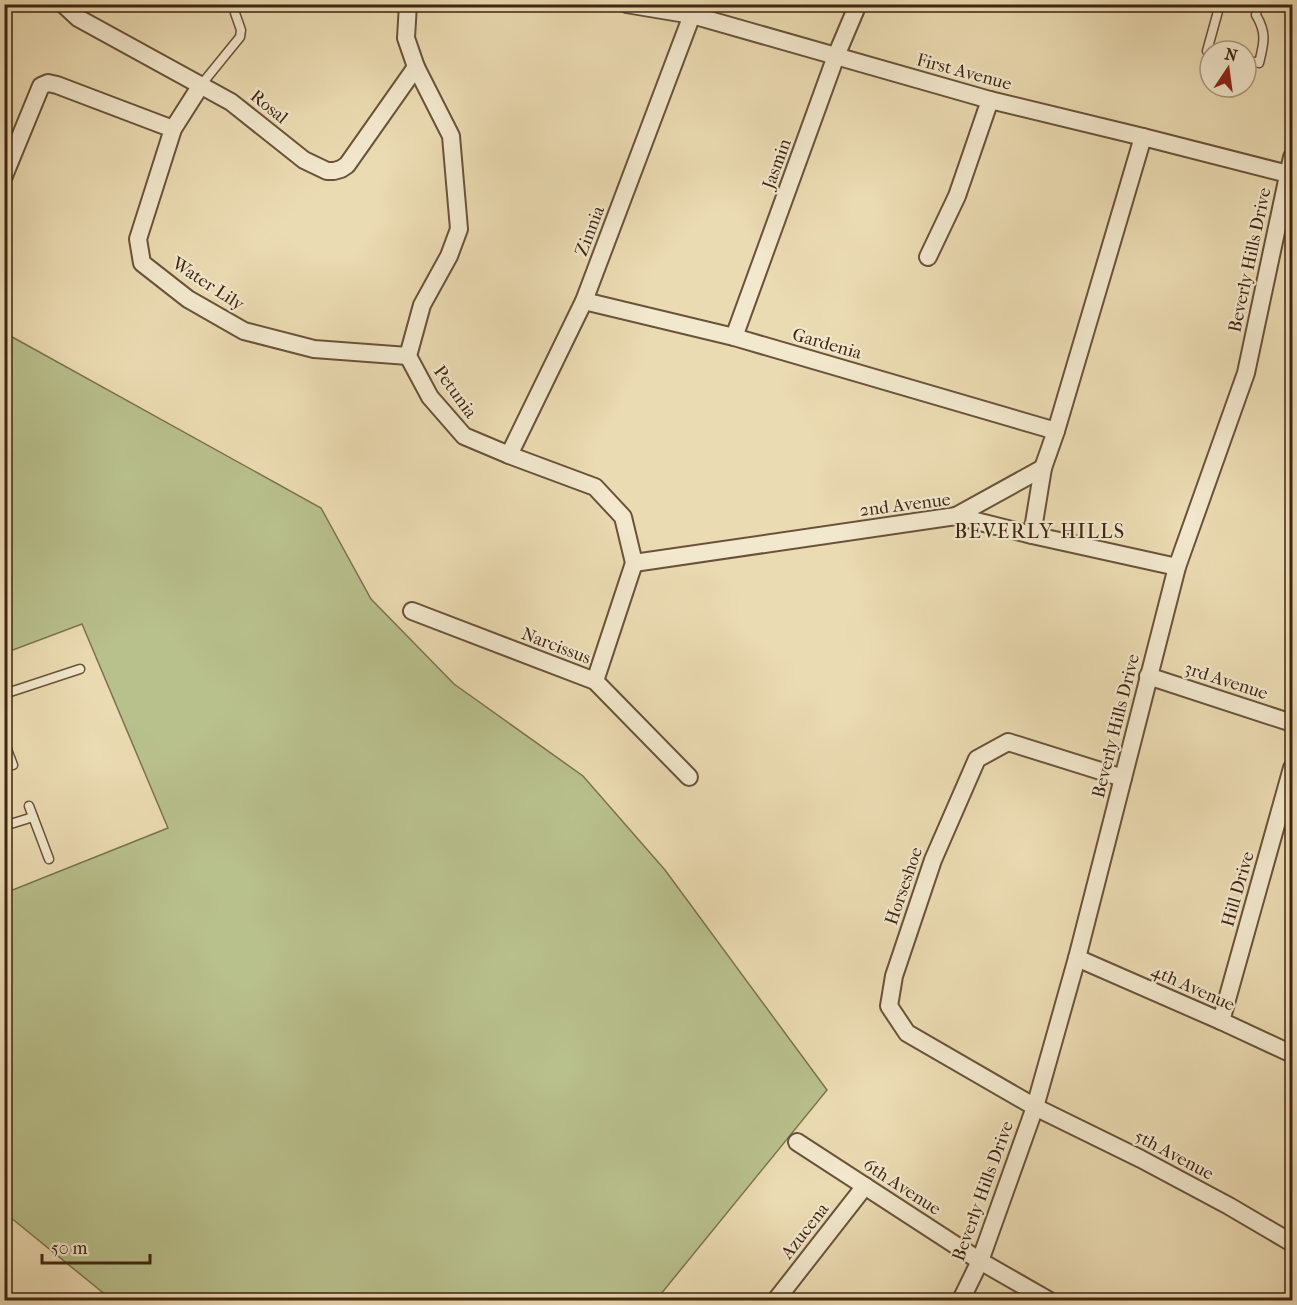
<svg xmlns="http://www.w3.org/2000/svg" width="1297" height="1305" viewBox="0 0 1297 1305" font-family="'IM FELL French Canon',serif">
<style>
.green{fill:#b8c08c;stroke:#7c724f;stroke-width:1.5}
.lines{fill:none;stroke-linecap:round;stroke-linejoin:round}
.service-casing{stroke:#6a523a;stroke-width:11}
.minor-casing{stroke:#6a523a;stroke-width:20}
.service{stroke:#f2e8cd;stroke-width:8}
.minor{stroke:#f2e8cd;stroke-width:16}
.labels{text-anchor:middle;dominant-baseline:central;stroke-width:4.5;stroke-linejoin:round;paint-order:stroke}
.street-label{font-size:18px;fill:#3f2412;stroke:#f2e8cd}
.neighbourhood-label{font-size:20px;letter-spacing:1.5px;fill:#3f2412;stroke:#f2e8cd}
</style>
<rect width="100%" height="100%" fill="#ebdbb2"/>
<filter id="stains"><feTurbulence type="fractalNoise" baseFrequency=".00333" numOctaves="4"/><feColorMatrix values="0 0 0 0 .2 0 0 0 0 .09 0 0 0 0 .02 0 0 0 .5 -.17"/></filter>
<radialGradient id="worn" r=".72"><stop offset=".6" stop-color="#630" stop-opacity="0"/><stop offset="1" stop-color="#630" stop-opacity=".3"/></radialGradient>
<path class="green" d="M5,333L321,508L371,599L454,684L583,776L665,870L827,1090L656,1300H112L5,1213V893L168,828L82,624L5,653Z"/>
<g class="lines">
<defs>
<g id="service">
<path d="M1210,51H1207L1220,4"/>
<path d="M1246,60L1259,63C1264,43 1267,33 1256,15L1258,4"/>
<path d="M201,85L240,37L241,30L235,13"/>
<path d="M4,694L80,669"/>
<path d="M4,742L13,765"/>
<path d="M29,806L49,859"/>
<path d="M4,826L33,817"/>
</g>
<g id="minor">
<path d="M63,4L78,18L231,102L304,160L327,171H334L341,169L347,165L416,67"/>
<path d="M408,4L406,38L416,67L451,136L459,229L449,256L422,305L408,356L430,397L464,436L509,455L595,487L623,517L634,563L595,681"/>
<path d="M626,4L692,15L990,100L1143,137L1292,175"/>
<path d="M201,85L173,129L138,239L142,263L188,299L244,331L314,349L408,356"/>
<path d="M4,176L41,86L48,83L57,85L173,129"/>
<path d="M928,257L957,196L990,100"/>
<path d="M584,301L734,337L1056,431"/>
<path d="M734,337L836,56L858,4"/>
<path d="M509,455L584,301L692,15"/>
<path d="M956,516L1043,468"/>
<path d="M1032,535L1043,468L1056,431L1143,137"/>
<path d="M634,563L956,516L1032,535L1177,567"/>
<path d="M412,611L595,681L689,777"/>
<path d="M1148,676L1292,723"/>
<path d="M1123,778L1008,742L977,759L933,860L894,976L889,1006L907,1033L1035,1107L1141,1159L1229,1206L1292,1243"/>
<path d="M1077,958L1221,1021L1292,1054"/>
<path d="M1221,1021L1292,768"/>
<path d="M797,1142L980,1261L1048,1300"/>
<path d="M776,1300L865,1186"/>
<path d="M961,1300L980,1261L1035,1107L1077,958L1177,567L1246,373L1292,157"/>
</g>
</defs>
<use href="#service" class="service-casing"/>
<use href="#minor" class="minor-casing"/>
<use href="#service" class="service"/>
<use href="#minor" class="minor"/>
</g>
<g class="labels">
<g class="street-label">
<text transform="translate(964 72) rotate(15)">First Avenue</text>
<text transform="translate(269 107) rotate(39)">Rosal</text>
<text transform="translate(777 164) rotate(-70)">Jasmin</text>
<text transform="translate(590 231) rotate(-69)">Zinnia</text>
<text transform="translate(1250 260) rotate(-78)">Beverly Hills Drive</text>
<text transform="translate(208 284) rotate(33)">Water Lily</text>
<text transform="translate(827 344) rotate(16)">Gardenia</text>
<text transform="translate(455 392) rotate(54)">Petunia</text>
<text transform="translate(905 505) rotate(-7)">2nd Avenue</text>
<text transform="translate(556 646) rotate(21)">Narcissus</text>
<text transform="translate(1226 681) rotate(18)">3rd Avenue</text>
<text transform="translate(1116 726) rotate(-76)">Beverly Hills Drive</text>
<text transform="translate(904 886) rotate(-71)">Horseshoe</text>
<text transform="translate(1238 889) rotate(-74)">Hill Drive</text>
<text transform="translate(1193 988) rotate(24)">4th Avenue</text>
<text transform="translate(1174 1155) rotate(28)">5th Avenue</text>
<text transform="translate(902 1187) rotate(33)">6th Avenue</text>
<text transform="translate(983 1191) rotate(-70)">Beverly Hills Drive</text>
<text transform="translate(805 1231) rotate(-52)">Azucena</text>
</g>
<g class="neighbourhood-label">
<text x="1040" y="531">BEVERLY HILLS</text>
</g>
</g>
<rect width="1297" height="1305" fill="none" stroke="#ebdbb2" stroke-width="24"/>
<rect x="6" y="6" width="1285" height="1293" fill="none" stroke="#3f2412" stroke-width="3"/>
<rect x="12" y="12" width="1273" height="1281" fill="none" stroke="#3f2412" stroke-width="1.5"/>
<g transform="translate(1228 69) rotate(13)"><circle r="28" fill="#f2e8cd" stroke="#aa9a82" stroke-width="1.5"/>
<path d="M0-4.5L10 22L0 15L-10 22Z" fill="#8f2418"/>
<text y="-9" font-size="16" font-weight="bold" text-anchor="middle" fill="#3f2412">N</text>
</g>
<path d="M42 1254v9h108v-9" fill="none" stroke="#3f2412" stroke-width="3"/>
<text x="51" y="1254" font-size="18" fill="#3f2412" stroke="#f2e8cd" stroke-width="4.5" paint-order="stroke">50 m</text>
<rect width="100%" height="100%" filter="url(#stains)"/>
<rect width="100%" height="100%" fill="url(#worn)"/>
</svg>
